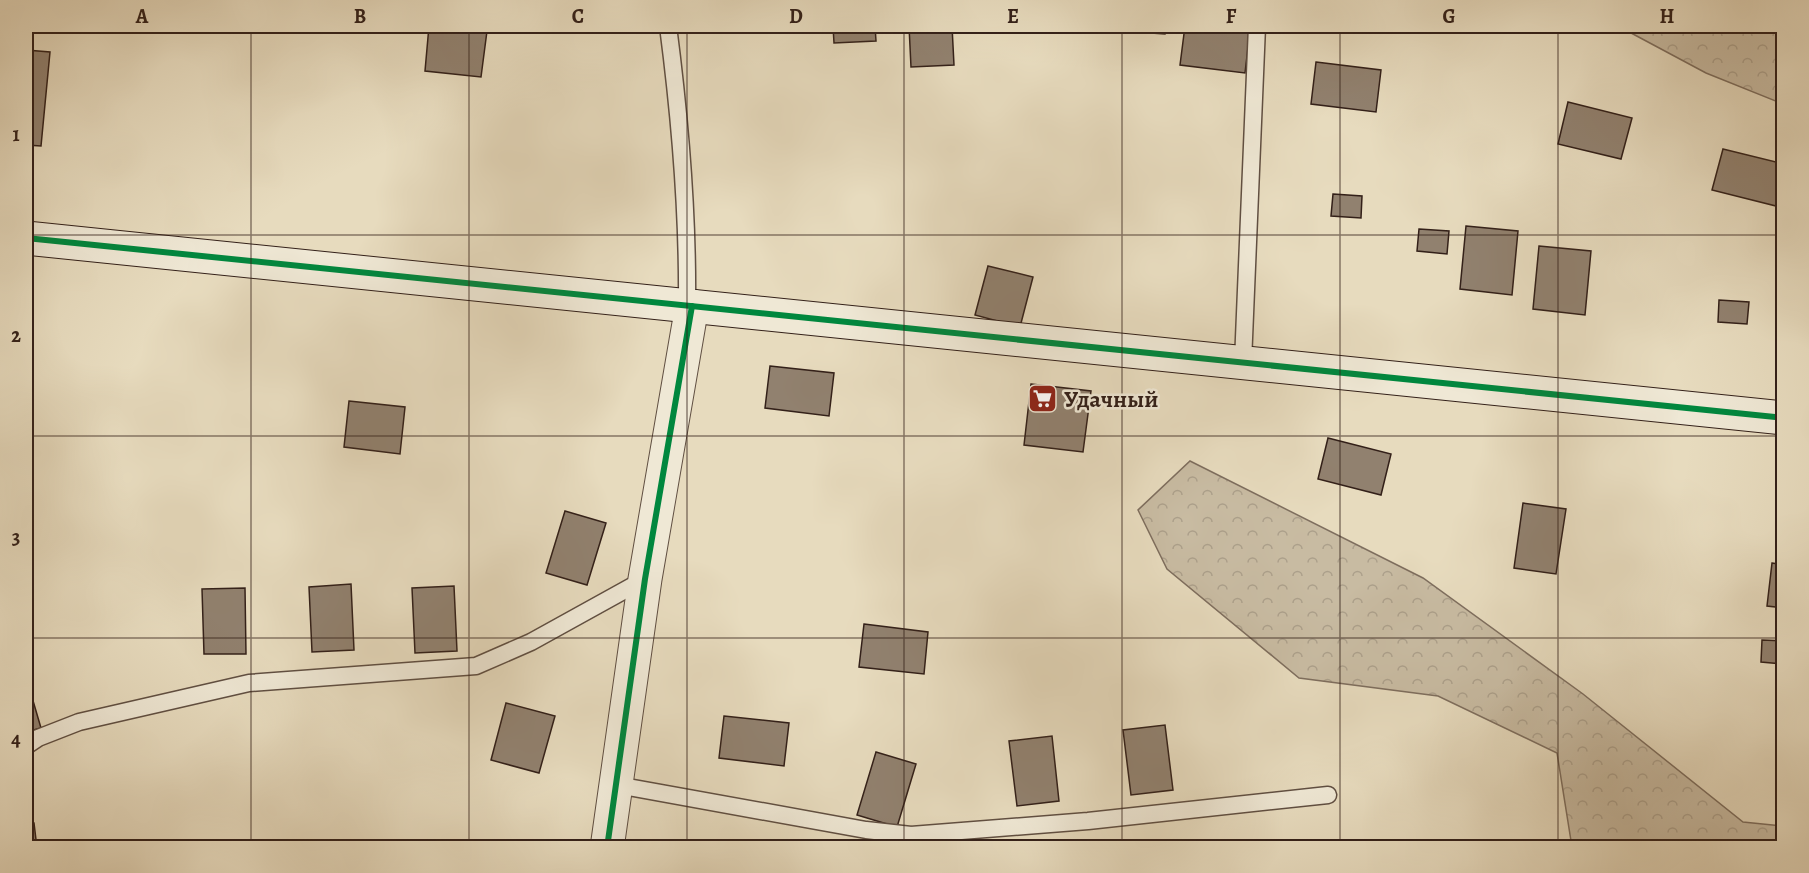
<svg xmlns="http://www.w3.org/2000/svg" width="1809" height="873" viewBox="0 0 1809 873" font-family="Alegreya,serif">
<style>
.forest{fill:url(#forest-crowns);stroke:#7e6e5e;stroke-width:1.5}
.building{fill:#91816f;stroke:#332019;stroke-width:1.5}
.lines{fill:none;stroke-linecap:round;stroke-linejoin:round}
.lane-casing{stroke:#604f42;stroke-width:19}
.street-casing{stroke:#604f42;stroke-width:35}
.secondary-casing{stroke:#332019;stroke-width:35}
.lane{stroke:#efe8d5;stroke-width:16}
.street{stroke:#efe8d5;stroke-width:33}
.secondary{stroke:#efe8d5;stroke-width:33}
.cycleway-casing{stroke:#efe8d5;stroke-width:10}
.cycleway{stroke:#00873e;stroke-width:6}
.grid{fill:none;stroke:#332019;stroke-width:1.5;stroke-opacity:0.55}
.labels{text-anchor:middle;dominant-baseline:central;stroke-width:5;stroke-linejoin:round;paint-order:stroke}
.poi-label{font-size:24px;font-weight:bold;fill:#332019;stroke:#efe8d5;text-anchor:start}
.neatline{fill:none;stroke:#332019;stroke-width:2}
.grid-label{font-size:20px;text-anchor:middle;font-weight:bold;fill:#332019}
</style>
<defs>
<pattern id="forest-crowns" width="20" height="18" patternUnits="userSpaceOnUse" patternTransform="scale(1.5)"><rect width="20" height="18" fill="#c8bba2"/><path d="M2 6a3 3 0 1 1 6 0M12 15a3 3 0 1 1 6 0" fill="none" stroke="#aca08b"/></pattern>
</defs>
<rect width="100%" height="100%" fill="#e7dbbe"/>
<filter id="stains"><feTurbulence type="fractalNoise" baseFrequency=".00333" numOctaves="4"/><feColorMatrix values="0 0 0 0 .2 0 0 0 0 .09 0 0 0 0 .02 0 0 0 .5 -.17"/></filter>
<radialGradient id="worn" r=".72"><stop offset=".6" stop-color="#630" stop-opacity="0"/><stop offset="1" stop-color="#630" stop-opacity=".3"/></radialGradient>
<g class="forest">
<path d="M1618,26H1783V104L1706,73Z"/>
<path d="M1190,461L1423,578L1583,694L1743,822L1783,826V847H1572L1557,753L1438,696L1299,678L1167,569L1138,510Z"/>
</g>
<g class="building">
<path d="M429,26L487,31L481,77L425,71Z"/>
<path d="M833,26H875L876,41L834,43Z"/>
<path d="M909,26H952L954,65L911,67Z"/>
<path d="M1136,26H1166L1165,34L1136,32Z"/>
<path d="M1185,26H1209L1250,30L1245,73L1180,65Z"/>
<path d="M26,50L50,52L41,146L26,145Z"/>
<path d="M1316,62L1381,70L1376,112L1311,104Z"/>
<path d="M1568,102L1632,118L1621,159L1558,144Z"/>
<path d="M1723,149L1784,164V175L1776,206L1712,190Z"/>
<path d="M1333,194L1362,196L1361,218L1331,216Z"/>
<path d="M1466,226L1518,231L1512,295L1460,289Z"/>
<path d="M1419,229L1449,231L1447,254L1417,251Z"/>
<path d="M1539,246L1591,251L1585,315L1533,309Z"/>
<path d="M988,266L1033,277L1020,327L975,315Z"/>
<path d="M1719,300L1749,302L1747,324L1718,322Z"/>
<path d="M770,366L834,373L829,416L765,408Z"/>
<path d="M1031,384L1091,391L1083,452L1024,445Z"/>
<path d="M349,401L405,407L400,454L344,447Z"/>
<path d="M1328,438L1391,454L1381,495L1318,479Z"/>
<path d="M1523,503L1566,509L1556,574L1514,568Z"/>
<path d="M565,511L606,523L587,585L546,573Z"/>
<path d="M1772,563L1784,565V608L1767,606Z"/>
<path d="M351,584L354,650L312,652L309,587Z"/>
<path d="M454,586L457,651L415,653L412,588Z"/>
<path d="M245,588L246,654H204L202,589Z"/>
<path d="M864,624L928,632L924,674L859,667Z"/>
<path d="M1762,640L1784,641V664L1761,662Z"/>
<path d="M29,687L41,728L26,732V688Z"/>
<path d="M506,703L555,716L539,773L491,760Z"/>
<path d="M724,716L789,723L784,766L719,758Z"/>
<path d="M1165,725L1173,790L1131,795L1123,730Z"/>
<path d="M1052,736L1059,801L1017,806L1009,741Z"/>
<path d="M876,752L916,764L897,827L857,815Z"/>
<path d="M34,823L37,848H26V824Z"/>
</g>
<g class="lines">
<defs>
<g id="lane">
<path d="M668,26C680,118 688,213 687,306"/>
<path d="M1243,362L1257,26"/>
<path d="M26,746L38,738L79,722L249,683L476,666L531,642L645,579"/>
<path d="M617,785L866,830L911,835L1088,821L1328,795"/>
</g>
<path id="street" d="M607,848L645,579L692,306"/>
<path id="secondary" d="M26,238L1784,418"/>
</defs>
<use href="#lane" class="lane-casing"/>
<use href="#street" class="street-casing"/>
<use href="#secondary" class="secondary-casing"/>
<use href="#lane" class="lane"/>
<use href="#street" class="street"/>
<use href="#secondary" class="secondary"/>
<defs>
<g id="cycleway">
<path d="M26,238L1784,418"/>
<path d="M607,848L645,579L692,306"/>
</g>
</defs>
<use href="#cycleway" class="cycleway-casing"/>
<use href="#cycleway" class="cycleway"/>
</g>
<path class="grid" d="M251,26V848M469,26V848M687,26V848M904,26V848M1122,26V848M1340,26V848M1558,26V848M26,235H1784M26,436H1784M26,638H1784"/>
<defs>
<symbol id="supermarket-square" viewBox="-11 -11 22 22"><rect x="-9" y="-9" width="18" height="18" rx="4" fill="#8f2418" stroke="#efe8d5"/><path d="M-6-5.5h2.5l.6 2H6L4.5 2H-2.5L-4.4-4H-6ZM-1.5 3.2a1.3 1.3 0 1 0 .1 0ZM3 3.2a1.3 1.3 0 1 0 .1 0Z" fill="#fff"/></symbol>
</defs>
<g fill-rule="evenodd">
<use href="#supermarket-square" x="1026" y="382" width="33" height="33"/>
</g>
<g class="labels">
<g class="poi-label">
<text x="1064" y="399">Удачный</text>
</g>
</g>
<rect width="1809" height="873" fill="none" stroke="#e7dbbe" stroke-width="66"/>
<rect x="33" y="33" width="1743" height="807" class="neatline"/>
<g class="grid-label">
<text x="142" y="23">A</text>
<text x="360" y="23">B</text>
<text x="578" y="23">C</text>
<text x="796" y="23">D</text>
<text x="1013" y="23">E</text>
<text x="1231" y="23">F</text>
<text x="1449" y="23">G</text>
<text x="1667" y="23">H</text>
<text x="16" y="141">1</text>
<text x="16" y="342">2</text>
<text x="16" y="544">3</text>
<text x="16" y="746">4</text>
</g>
<rect width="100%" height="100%" filter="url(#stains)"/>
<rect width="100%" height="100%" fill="url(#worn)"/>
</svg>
